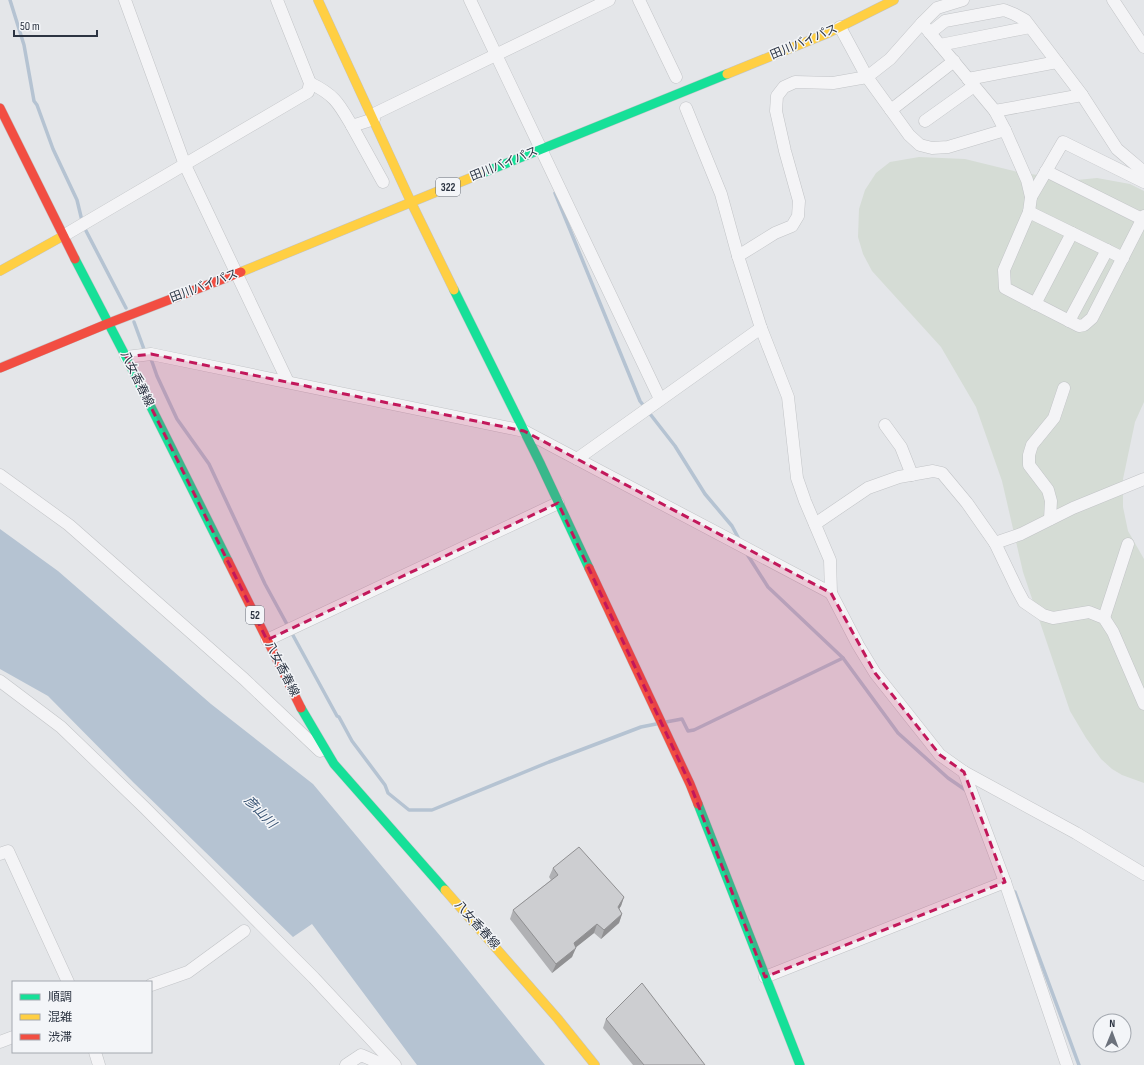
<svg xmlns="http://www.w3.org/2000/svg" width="1144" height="1065" viewBox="0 0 1144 1065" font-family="'Sofia Sans Condensed','Noto Sans JP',sans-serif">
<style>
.green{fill:#d5dcd5}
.water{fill:#b5c3d2}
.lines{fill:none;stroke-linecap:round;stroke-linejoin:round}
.stream{stroke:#b5c3d2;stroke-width:3.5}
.street-casing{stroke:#c2c4c7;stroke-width:13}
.fast-casing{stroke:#c2c4c7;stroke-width:10}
.slow-casing{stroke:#c2c4c7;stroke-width:10}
.jam-casing{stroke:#c2c4c7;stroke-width:10}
.street{stroke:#f4f4f6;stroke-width:12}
.fast{stroke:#16e098;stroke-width:9}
.slow{stroke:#ffcf43;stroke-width:9}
.jam{stroke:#f24e42;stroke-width:9}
.wall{fill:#b0b1b4}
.shaded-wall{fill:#909092}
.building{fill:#cdced1;stroke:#909092}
.marked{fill:#c2185b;fill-opacity:0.2;stroke:#c2185b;stroke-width:3;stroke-dasharray:8 5;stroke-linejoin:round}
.labels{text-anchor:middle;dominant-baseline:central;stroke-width:3;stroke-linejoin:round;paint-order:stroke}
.shield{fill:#f3f5f8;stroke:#686e79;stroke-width:1}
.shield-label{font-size:11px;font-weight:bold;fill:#2c3442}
.street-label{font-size:12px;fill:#2c3442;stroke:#f3f5f8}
.water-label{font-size:13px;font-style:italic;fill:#385373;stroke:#f3f5f8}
</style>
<rect width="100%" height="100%" fill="#e4e6e9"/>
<path class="green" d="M919,157L965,159L1022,173L1077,180L1097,178L1130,184L1144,191V402L1135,422L1123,479V507L1128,531L1144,559V783L1122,775L1112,769L1101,759L1086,738L1070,711L1023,572L1002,481L976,407L941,347L872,271L863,254L858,237L859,209L865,190L876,173L890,162Z"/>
<path class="water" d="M0,529L58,571L211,704L313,784L452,950L545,1065H417L312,924L293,937L134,783L48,696L0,669Z"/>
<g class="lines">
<g class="stream">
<path d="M10,0L24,45L34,101L37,105L53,149L77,200L83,225L126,308"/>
<path d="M555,193L640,401L675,446L705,494L732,526L740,541"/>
<path d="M134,322L145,352"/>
<path d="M150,356L157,376L177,419L209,464L265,584L337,716L339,717L352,741L385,785L388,793L409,810H432L549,762L641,727L656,724"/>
<path d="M747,554L768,587L843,658L898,733L948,778L967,791"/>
<path d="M666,722L682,719L688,731L694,730L843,658"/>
<path d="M1015,892L1079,1065"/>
</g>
<defs>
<g id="street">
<path d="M125,0L185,165L288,382"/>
<path d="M470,0L660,399"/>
<path d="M639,0L676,77"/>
<path d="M1113,0L1144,47"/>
<path d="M922,23L930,33L945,21L1004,10L1014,14L1025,20L1082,95L1117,149L1144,172"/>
<path d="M840,27L867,77L909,135L920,145L932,148L948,147L1005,130L1027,180L1031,197L1029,212L1004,270L1005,288L1079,326L1084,325L1092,318L1144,216"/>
<path d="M930,33L995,111L1005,130"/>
<path d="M940,45L1030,27"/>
<path d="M968,79L1057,62"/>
<path d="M310,83C335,95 339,104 352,126L374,119"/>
<path d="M686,108L721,194L738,256L761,328L788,397L797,478L805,501L830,560L831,593L858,645L875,673L940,755L964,772L1076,833L1144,874"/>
<path d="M891,110L954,61"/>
<path d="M995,111L1082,95"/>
<path d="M372,115L609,0"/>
<path d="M925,121L974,86"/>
<path d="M352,126L383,182"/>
<path d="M1046,171L1142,219"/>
<path d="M1031,197L1063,142L1144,182"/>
<path d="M1029,212L1123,258"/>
<path d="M63,236L308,92L310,83L277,0"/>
<path d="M738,256L775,233L792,226L798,216L799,201L785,151L776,111L777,96L784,87L795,82L833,83L867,77L890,59L922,23L937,8L963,0"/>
<path d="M1035,304L1072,233"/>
<path d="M1069,321L1107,250"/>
<path d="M126,357L151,354L524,431L831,593"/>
<path d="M885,425L901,447L912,475"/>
<path d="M577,459L761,328"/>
<path d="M0,475L69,525L244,679L320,751"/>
<path d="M1144,479L1073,508L1021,534L995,543L1017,589L1024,602L1043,615L1053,618L1089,612L1104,618L1113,632L1144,704"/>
<path d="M1050,519L1051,501L1048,490L1029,465V455L1032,445L1054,418L1064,388"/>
<path d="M815,524L868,488L899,477L933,471L942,473L967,503L995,543"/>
<path d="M1104,618L1128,544"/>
<path d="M267,640L558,503"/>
<path d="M0,681L61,727L145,808L314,978L395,1065"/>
<path d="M964,772L1005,882L1067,1065"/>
<path d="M0,854L8,851L68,982"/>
<path d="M765,977L1005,882"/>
<path d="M151,985L188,972L244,931"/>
<path d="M0,1042L13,1037"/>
<path d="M95,1052L99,1065"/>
<path d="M346,1065L361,1055L384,1065"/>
</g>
<g id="fast">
<path d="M480,174L727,74"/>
<path d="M75,259L126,357L228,561"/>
<path d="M454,290L540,463L589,568"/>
<path d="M301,708L334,764L445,890"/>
<path d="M698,804L800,1065"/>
</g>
<g id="slow">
<path d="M318,0L411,202L454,290"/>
<path d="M727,74L828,33L894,0"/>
<path d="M0,271L63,236"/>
<path d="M241,272L480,174"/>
<path d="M445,890L558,1019L595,1065"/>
</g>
<g id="jam">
<path d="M0,108L75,259"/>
<path d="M0,368L109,323L241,272"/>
<path d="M228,561L301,708"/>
<path d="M589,568L690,784L698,804"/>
</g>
</defs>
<use href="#street" class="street-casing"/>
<use href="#fast" class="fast-casing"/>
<use href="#slow" class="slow-casing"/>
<use href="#jam" class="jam-casing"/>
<use href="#street" class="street"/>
<use href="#fast" class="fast"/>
<use href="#slow" class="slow"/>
<use href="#jam" class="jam"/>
</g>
<g class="wall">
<path d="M553,868L624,897L621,906L619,909L622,914L619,923L601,939L594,933L575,948L572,957L552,973L510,919L513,910L551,880L549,877Z"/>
<path d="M606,1019L705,1065H633L603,1028Z"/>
</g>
<g class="shaded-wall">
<path d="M624,897L621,906L615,915L618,907Z"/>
<path d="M622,914L619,923L601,939L604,930Z"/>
<path d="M597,924L594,933L570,952L574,943Z"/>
<path d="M576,948L572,957L552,973L556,964Z"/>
</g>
<g class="building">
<path d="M579,847L624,897L618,907L622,914L604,930L597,924L574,943L576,948L556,964L513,910L558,875L553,868Z"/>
<path d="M642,983L705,1065H644L606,1019Z"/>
</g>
<path class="marked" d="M151,354L524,431L831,593L875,673L940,755L964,772L1005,882L765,977L690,784L558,503L267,640L126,357Z"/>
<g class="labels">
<g class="shield">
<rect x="436" y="178" width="24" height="18" rx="3"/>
<rect x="246" y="606" width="18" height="18" rx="3"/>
</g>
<g class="shield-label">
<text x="448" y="187">322</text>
<text x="255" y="615">52</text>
</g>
<g class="street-label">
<text transform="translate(804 42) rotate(-23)">田川バイパス</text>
<text transform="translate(504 164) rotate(-22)">田川バイパス</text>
<text transform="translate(204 286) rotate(-21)">田川バイパス</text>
<text transform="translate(137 379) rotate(64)">八女香春線</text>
<text transform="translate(282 669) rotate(63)">八女香春線</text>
<text transform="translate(477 925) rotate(48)">八女香春線</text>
</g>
<g class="water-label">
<text transform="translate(260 812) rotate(46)">彦山川</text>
</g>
</g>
<rect x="12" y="981" width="140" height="72" fill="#f3f5f8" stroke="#a3a8af"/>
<rect x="20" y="994" width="20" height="6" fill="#16e098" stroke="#a3a8af"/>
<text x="48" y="1001" font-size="12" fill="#2c3442">順調</text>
<rect x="20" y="1014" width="20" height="6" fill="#ffcf43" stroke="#a3a8af"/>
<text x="48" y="1021" font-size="12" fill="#2c3442">混雑</text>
<rect x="20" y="1034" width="20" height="6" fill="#f24e42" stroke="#a3a8af"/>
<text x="48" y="1041" font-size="12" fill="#2c3442">渋滞</text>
<g transform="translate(1112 1033) rotate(1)"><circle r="19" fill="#f3f5f8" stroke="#a3a8af"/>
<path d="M0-3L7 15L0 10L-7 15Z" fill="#6c727c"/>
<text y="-6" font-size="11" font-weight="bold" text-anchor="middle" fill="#2c3442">N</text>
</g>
<path d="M14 30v6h83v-6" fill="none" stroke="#2c3442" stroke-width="2"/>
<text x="20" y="30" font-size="12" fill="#2c3442" stroke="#f3f5f8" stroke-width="3" paint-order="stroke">50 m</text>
</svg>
